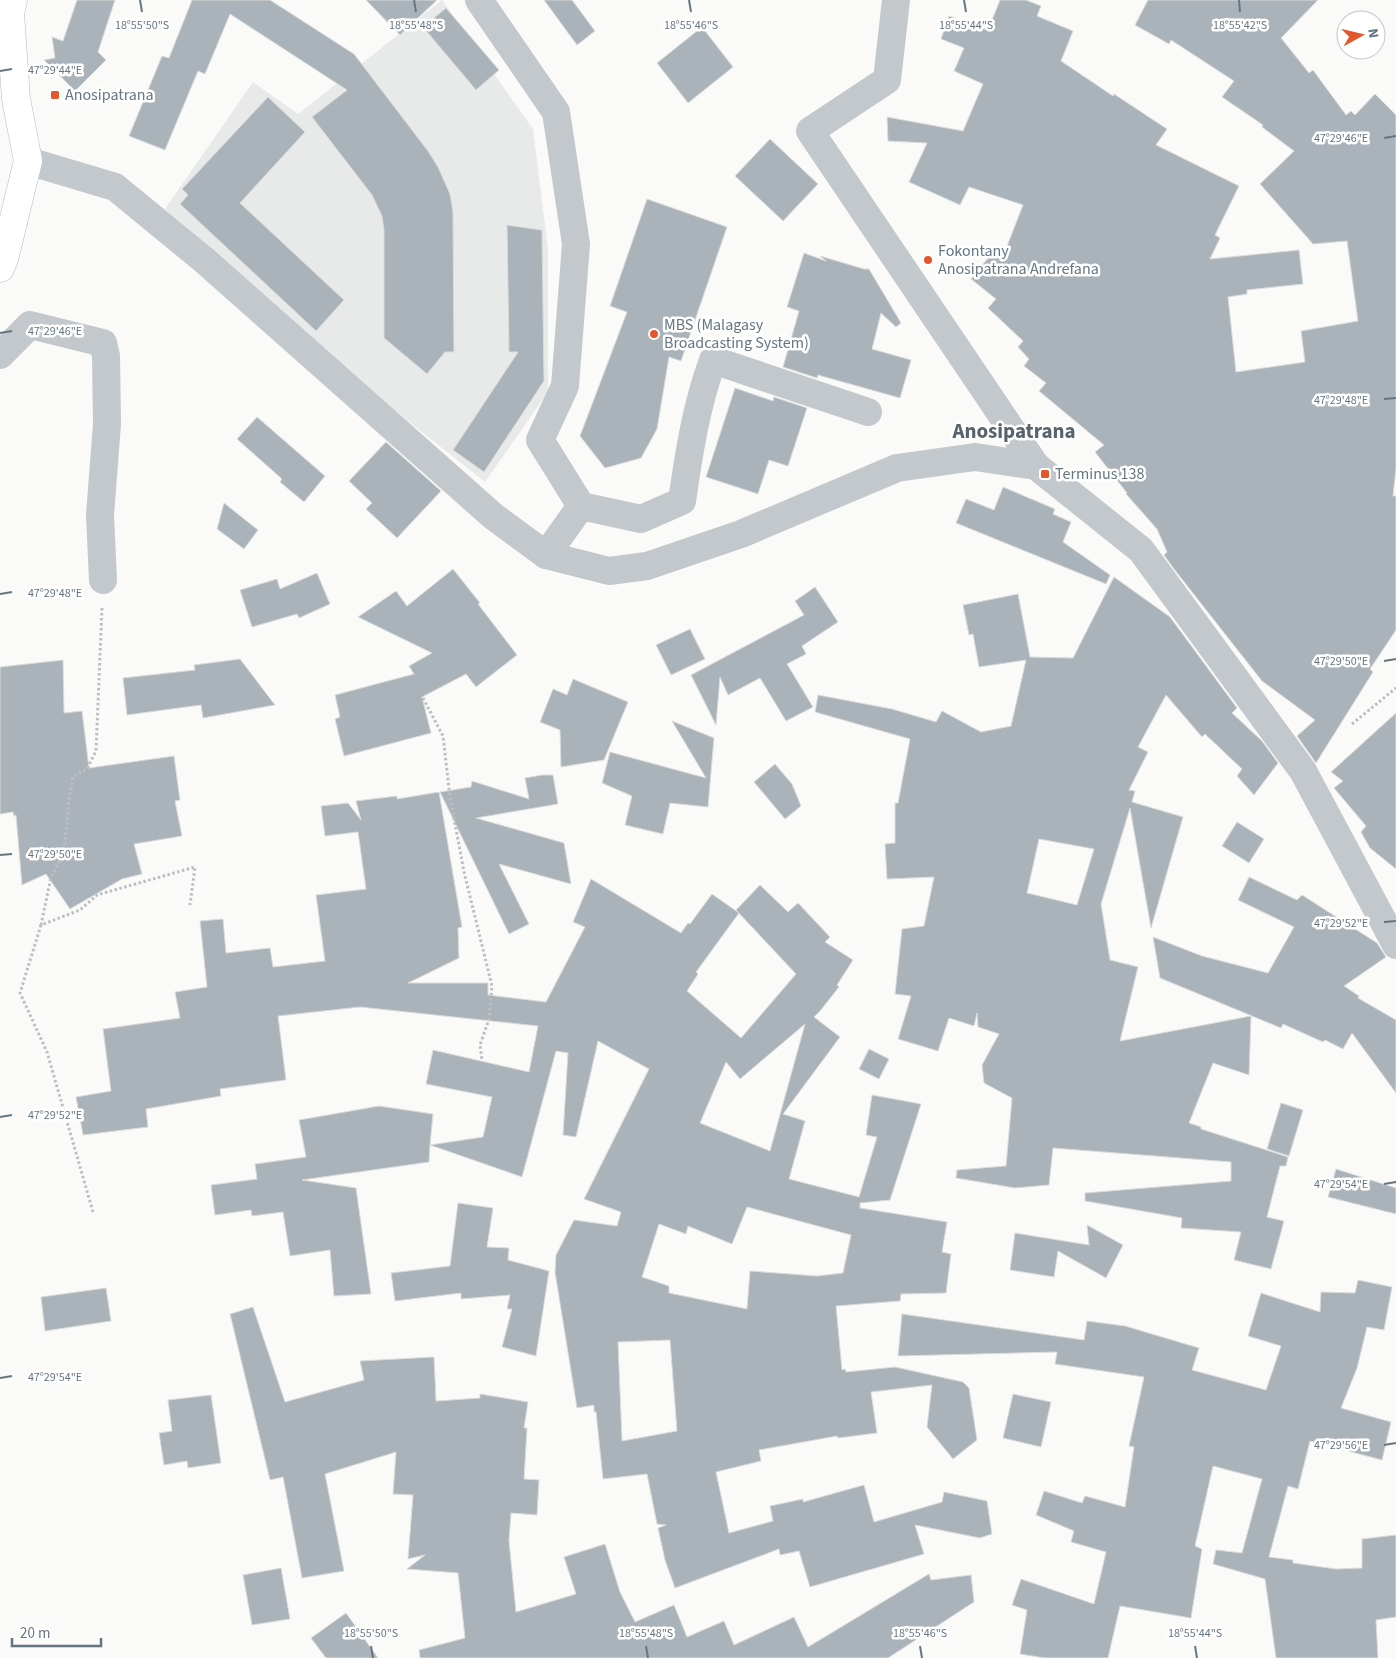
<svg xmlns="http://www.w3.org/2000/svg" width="1396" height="1658" viewBox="0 0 1396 1658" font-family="'Source Sans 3',sans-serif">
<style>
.built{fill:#e8e9e9}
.building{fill:#aab3b9;stroke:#dcdcda;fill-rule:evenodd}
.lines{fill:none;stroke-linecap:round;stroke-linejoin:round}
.major-casing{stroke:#b5babe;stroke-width:29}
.path{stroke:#bbbfc2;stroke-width:3;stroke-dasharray:2.5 2.5;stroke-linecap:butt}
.minor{stroke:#c3c8cc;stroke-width:28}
.major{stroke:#fff;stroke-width:28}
.ticks{fill:none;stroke:#657683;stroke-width:2}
.poi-dot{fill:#e4572e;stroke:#fff;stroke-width:2}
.labels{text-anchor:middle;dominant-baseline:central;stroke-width:5;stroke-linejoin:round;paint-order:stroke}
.poi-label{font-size:16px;fill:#657683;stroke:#fff;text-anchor:start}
.district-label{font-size:21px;font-weight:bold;fill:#57646e;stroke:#fff}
.ticks-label{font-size:12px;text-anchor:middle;fill:#657683;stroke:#fff;stroke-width:5;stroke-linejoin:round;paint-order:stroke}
</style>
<rect width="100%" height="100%" fill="#fafaf8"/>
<path class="built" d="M442,0L533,129L548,249V392L485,482L307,341L165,209L253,82L298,114Z"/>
<g class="building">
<path d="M77,0H115L98,52L106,60L75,91L44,60L55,58L52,37L63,41Z"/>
<path d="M192,0H270L354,54L428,151L438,167L450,194L453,212L454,352H445L427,374L384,338V230L382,216L372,195L312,117L347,90L230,14L205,74L198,71L165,150L129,136L162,56L169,58Z"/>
<path d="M366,0H437L400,35Z"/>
<path d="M544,0H572L595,31L577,45Z"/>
<path d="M1000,0H1026L1041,6L1037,16L1073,31L1061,61L1113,96L1114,94L1167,129L1156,145L1239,186L1215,235L1220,238L1210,259L1299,250L1303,284L1247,290V294L1228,297L1236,372L1305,362L1301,331L1358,321L1347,241L1313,244L1260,184L1294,151L1262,127L1263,125L1222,97L1234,81L1171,40L1169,44L1135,25L1148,0H1318L1281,38L1309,73L1313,70L1346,115L1351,111L1355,115L1375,94L1396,115V468L1393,496H1396V630L1370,669L1373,672L1316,763L1297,736L1315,720L1262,681L1174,569L1164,555L1167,552L1157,529L1126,494L1127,493L1095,452L1104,445L1039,391L1046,383L1024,366L1029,359L1018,347L1023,341L988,308L996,299L971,279L993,252L1002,259L1023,205L969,187L960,205L909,182L927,143L888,141L887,117L963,131L983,84L954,71L964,48L941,39L949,16L988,30Z"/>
<path d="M446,8L499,70L476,90L423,27Z"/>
<path d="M702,27L733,67L688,103L657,63Z"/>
<path d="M268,97L305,132L240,203L344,300L316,331L180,204L188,195L182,189Z"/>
<path d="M770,139L818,184L783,221L735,176Z"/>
<path d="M647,199L727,227L681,361L669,357L657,429L641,458L605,468L580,436L627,312L610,306Z"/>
<path d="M507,225L542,230L544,381L484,472L453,450L518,352H509Z"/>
<path d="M804,253L826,261L820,256L864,269H869L901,323L896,327L881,313L872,349L911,360L900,398L818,375L817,378L783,367L799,311L787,307Z"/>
<path d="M735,388L773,401L774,397L807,408L788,466L769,460L758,494L706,477Z"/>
<path d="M257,417L325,476L304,502L280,482L282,479L237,439Z"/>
<path d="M386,442L441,491L397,538L366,509L372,503L349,481Z"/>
<path d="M1003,487L1055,509L1053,514L1071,522L1063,542L1110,575L1106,584L956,523L966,499L994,510Z"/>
<path d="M224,503L258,530L244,549L217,529Z"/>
<path d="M453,569L480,603L478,604L517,655L476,687L466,674L422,697L431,733L344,756L335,719L340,717L335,695L414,674L409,666L432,653L358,617L396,591L407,606Z"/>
<path d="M317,573L330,604L299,618L297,614L252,627L240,590L277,579L280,589Z"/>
<path d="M1114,577L1170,617L1237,708L1232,713L1262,741L1278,763L1254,795L1237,776L1242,769L1205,734L1202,737L1166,695L1138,747L1148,752L1129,790L1135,791L1132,802L1183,817L1151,928L1130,808L1101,904L1110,960L1138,967L1120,1041L1251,1016L1249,1075L1213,1063L1189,1123L1201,1127V1129L1288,1157L1286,1166H1280L1267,1217L1284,1221L1271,1269L1234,1260L1241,1232L1181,1228L1182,1218L1085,1201V1193L1231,1181V1162L1053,1148L1049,1185L1015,1188L956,1178L957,1170L1006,1166L1012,1098L984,1083L982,1065L999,1034L978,1027L977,1013L974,1026L949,1018L938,1051L898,1039L911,996L895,994L902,929L924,926L934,877L887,879L885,844L895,843V803H898L910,739L815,712L818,695L892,709L936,722L942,711L981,732L1011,726L1026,660L979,667L973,634L969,635L963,605L1018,594L1030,657L1073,658ZM1039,839L1094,849L1077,905L1027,893Z"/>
<path d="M815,587L838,622L802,646L806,654L787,664L813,707L786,721L760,678L728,695L720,677L716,725L691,675L804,615L795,601Z"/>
<path d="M690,629L705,659L671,675L656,645Z"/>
<path d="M240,659L275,705L203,718L201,705L127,715L123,678L195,670L194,665Z"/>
<path d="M63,660L64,713L82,711L89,768L174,756L180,800L175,801L182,836L134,844L142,874L122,879L70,909L46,874L22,885L16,815L14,816L13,812L0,814V667Z"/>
<path d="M573,679L628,702L604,760L561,767L560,730L540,722L553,689L567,695Z"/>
<path d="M1396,713V869L1370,848L1361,832L1366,826L1334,788L1343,781L1331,772Z"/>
<path d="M672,721L714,738L708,807L670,803L663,834L625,825L632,796L602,783L610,752L706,778Z"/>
<path d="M775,764L792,784L801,806L785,819L754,782Z"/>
<path d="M542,775H553L558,804L476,818L564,843L571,884L499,864L529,924L509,934L440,792L471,787L472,781L529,799L525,778Z"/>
<path d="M439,792L462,927L458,928L459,958L408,983H488V995L546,1002L585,927L573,922L591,879L681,933L688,923L690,924L712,894L739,913L696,972L698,974L687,991L741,1038L796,974L736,910L760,885L788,912L798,903L830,937L825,942L853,960L837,985L839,987L820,1011L814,1017L840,1037L783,1114L805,1121L789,1179L859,1197L877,1137L866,1135L872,1095L921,1104L890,1200L860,1203V1208L947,1222L942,1252L951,1254L946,1293L901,1294L900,1301L836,1306L842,1370L845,1369L846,1372L895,1367L963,1382L969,1388L977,1440L953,1459L927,1427L932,1385L871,1392L877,1433L838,1438L837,1436L759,1450L761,1461L716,1472L729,1533L773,1521L770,1506L803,1499V1502L864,1485L874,1522L942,1502L944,1492L987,1501L992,1534L980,1538L915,1525L924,1554L810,1587L799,1551L780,1555L779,1549L675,1588L665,1560L658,1528L666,1525L657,1524L647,1474L603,1479L596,1412H594V1405L577,1408L555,1272L556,1255L574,1220L617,1226L621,1212L584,1199L649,1069L598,1041L576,1137L563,1135L568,1053L556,1051L522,1177L430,1145L429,1162L302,1180L356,1188L371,1294L334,1296L330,1250L290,1256L283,1212L252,1216L251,1210L215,1215L211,1185L257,1179L255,1164L306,1157L299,1120L379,1106L433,1114L430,1145L483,1137L492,1097L426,1084L433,1050L529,1072L538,1026L360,1007L278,1016L286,1080L220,1089L221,1096L146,1109L148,1127L83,1135L76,1097L111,1091L103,1029L180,1018L175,992L207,987L200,921L223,919L226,953L270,948L273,967L325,961L316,895L366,889L358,832L325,836L321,806L348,803L361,820L356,801L397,796V799ZM805,1024L770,1151L700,1123L726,1062L740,1079ZM747,1207L851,1235L843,1273L817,1276L750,1271L747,1309L669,1293V1286L642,1277L659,1224L686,1234L688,1226L732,1244ZM670,1340L677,1431L622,1441L618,1342Z"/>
<path d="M1237,822L1264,839L1249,863L1222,846Z"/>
<path d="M1249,877L1297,900L1302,895L1377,943L1386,957L1344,986L1359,996L1358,998L1396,1020V1093L1352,1033L1343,1049L1325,1040L1323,1042L1283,1024L1281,1028L1160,978L1153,937L1202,956L1268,973L1294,927L1238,900Z"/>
<path d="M869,1049L889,1059L879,1079L859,1069Z"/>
<path d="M1281,1103L1303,1110L1289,1156L1267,1149Z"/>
<path d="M1336,1169L1396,1188V1214L1328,1197Z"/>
<path d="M458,1203L493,1208L487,1247L509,1248L508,1260L549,1271L536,1356L502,1347L512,1309H507L510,1295L461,1299V1293L395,1301L391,1273L450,1266Z"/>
<path d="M1087,1225L1123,1245L1106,1278L1058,1251L1054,1277L1010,1270L1015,1233L1089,1245Z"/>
<path d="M1358,1280L1392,1287L1384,1330L1367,1327L1357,1368L1341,1408L1391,1422L1382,1460L1310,1441L1298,1489L1288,1486L1269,1557L1293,1560V1563L1336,1569L1362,1568V1539L1396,1535V1617L1376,1620L1378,1658H1276L1265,1579L1213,1564L1216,1550L1242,1553L1262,1479L1213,1466L1195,1546L1202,1549L1191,1618L1120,1606L1108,1658H1045L1020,1654L1027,1610L1012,1605L1021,1579L1094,1604L1106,1552L1071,1542L1074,1531L1036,1515L1044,1491L1082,1503L1085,1496L1125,1507L1134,1447L1129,1446L1144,1377L1055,1364L1057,1352L898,1356L902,1314L1084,1340L1087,1321L1125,1326L1199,1348L1192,1370L1266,1390L1281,1346L1248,1336L1261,1293L1320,1312L1321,1292L1355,1293Z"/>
<path d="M106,1288L111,1321L45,1331L41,1297Z"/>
<path d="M253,1307L285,1402L364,1380L360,1361L434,1357L436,1401L480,1398V1394L528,1402L524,1428H527L524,1479L539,1480L537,1515L511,1513L509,1541L516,1612L576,1594L564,1557L605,1544L620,1592L635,1622L674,1605L687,1637L724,1621L734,1645L794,1617L808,1647L929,1574L931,1580L971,1575L974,1602L888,1658H420L419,1650L465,1638L458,1573L407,1569L425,1555L408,1559L413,1495L393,1494L396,1452L325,1474L344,1571L302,1578L283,1477L270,1480L230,1314Z"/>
<path d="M1013,1394L1051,1402L1041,1447L1003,1438Z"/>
<path d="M211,1395L221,1463L188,1468L187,1461L164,1465L159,1433L172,1431L168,1400Z"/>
<path d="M281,1568L290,1619L252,1625L243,1575Z"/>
<path d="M346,1613L378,1658H326L311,1638Z"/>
</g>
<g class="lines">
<defs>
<path id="major" d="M0,268L4,259L28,161L16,99L10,14L13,0"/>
</defs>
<use href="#major" class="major-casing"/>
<g class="path">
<path d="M102,608L96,751L87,769L73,777L69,800L64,853L51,877L41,925L80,910L97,895L195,867L190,905"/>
<path d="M423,698L443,736L450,797L464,872L492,986L489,1019L480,1045L482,1060"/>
<path d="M1352,724L1396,688"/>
<path d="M41,925L20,993L47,1052L93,1212"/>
</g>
<g class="minor">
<path d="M479,0L556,112L576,244L565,386L540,440L581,506L641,519L682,501C689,453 696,406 713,360L868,412"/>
<path d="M896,0L887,80L810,131L1036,466"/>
<path d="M28,161L115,187L204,260L493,516L546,555L609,571L647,566L741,534L897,468L975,457L1036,466L1141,550L1303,771L1396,945"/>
<path d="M0,355L30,325L103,343L106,356L107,424L100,515L103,580"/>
<path d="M546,555L581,506"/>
</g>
<use href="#major" class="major"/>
</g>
<path class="ticks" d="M140,0L142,12M414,0L416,12M689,0L691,12M964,0L966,12M1239,0L1240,12M0,71L12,69M1384,138L1396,136M0,333L12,331M1384,399L1396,398M0,594L12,592M1384,661L1396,659M0,855L12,854M1384,922L1396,921M0,1117L12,1115M1384,1184L1396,1182M0,1378L12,1376M1384,1445L1396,1443M371,1646L373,1658M646,1646L648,1658M920,1646L922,1658M1195,1646L1197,1658"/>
<g class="poi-dot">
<rect x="50" y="90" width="10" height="10" rx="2.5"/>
<circle cx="928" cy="260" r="5"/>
<circle cx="654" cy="334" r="5"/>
<rect x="1040" y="469" width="10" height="10" rx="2.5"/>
</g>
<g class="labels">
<g class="poi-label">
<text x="65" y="95">Anosipatrana</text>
<text x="938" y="251">Fokontany<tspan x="938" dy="18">Anosipatrana Andrefana</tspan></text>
<text x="664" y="325">MBS (Malagasy<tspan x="664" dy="18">Broadcasting System)</tspan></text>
<text x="1055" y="474">Terminus 138</text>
</g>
<g class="district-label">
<text x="1014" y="431">Anosipatrana</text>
</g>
</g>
<g class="ticks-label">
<text x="142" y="29">18°55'50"S</text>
<text x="416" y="29">18°55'48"S</text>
<text x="691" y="29">18°55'46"S</text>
<text x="966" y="29">18°55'44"S</text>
<text x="1240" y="29">18°55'42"S</text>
<text x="55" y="74">47°29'44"E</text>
<text x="1341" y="142">47°29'46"E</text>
<text x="55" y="335">47°29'46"E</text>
<text x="1341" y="404">47°29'48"E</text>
<text x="55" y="597">47°29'48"E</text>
<text x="1341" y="665">47°29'50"E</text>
<text x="55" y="858">47°29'50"E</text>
<text x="1341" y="927">47°29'52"E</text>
<text x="55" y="1119">47°29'52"E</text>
<text x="1341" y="1188">47°29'54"E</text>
<text x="55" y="1381">47°29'54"E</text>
<text x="1341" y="1449">47°29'56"E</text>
<text x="371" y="1637">18°55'50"S</text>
<text x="646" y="1637">18°55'48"S</text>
<text x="920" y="1637">18°55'46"S</text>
<text x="1195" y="1637">18°55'44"S</text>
</g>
<g transform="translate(1361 35) rotate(82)"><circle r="24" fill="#ffffff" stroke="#c1c8cd"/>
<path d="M0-4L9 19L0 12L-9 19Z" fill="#e4572e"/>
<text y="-8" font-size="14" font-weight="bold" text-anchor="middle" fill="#657683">N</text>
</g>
<path d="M12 1638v8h89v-8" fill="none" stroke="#657683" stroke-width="2.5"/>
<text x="20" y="1638" font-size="15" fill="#657683" stroke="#ffffff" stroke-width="4" paint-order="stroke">20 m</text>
</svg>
